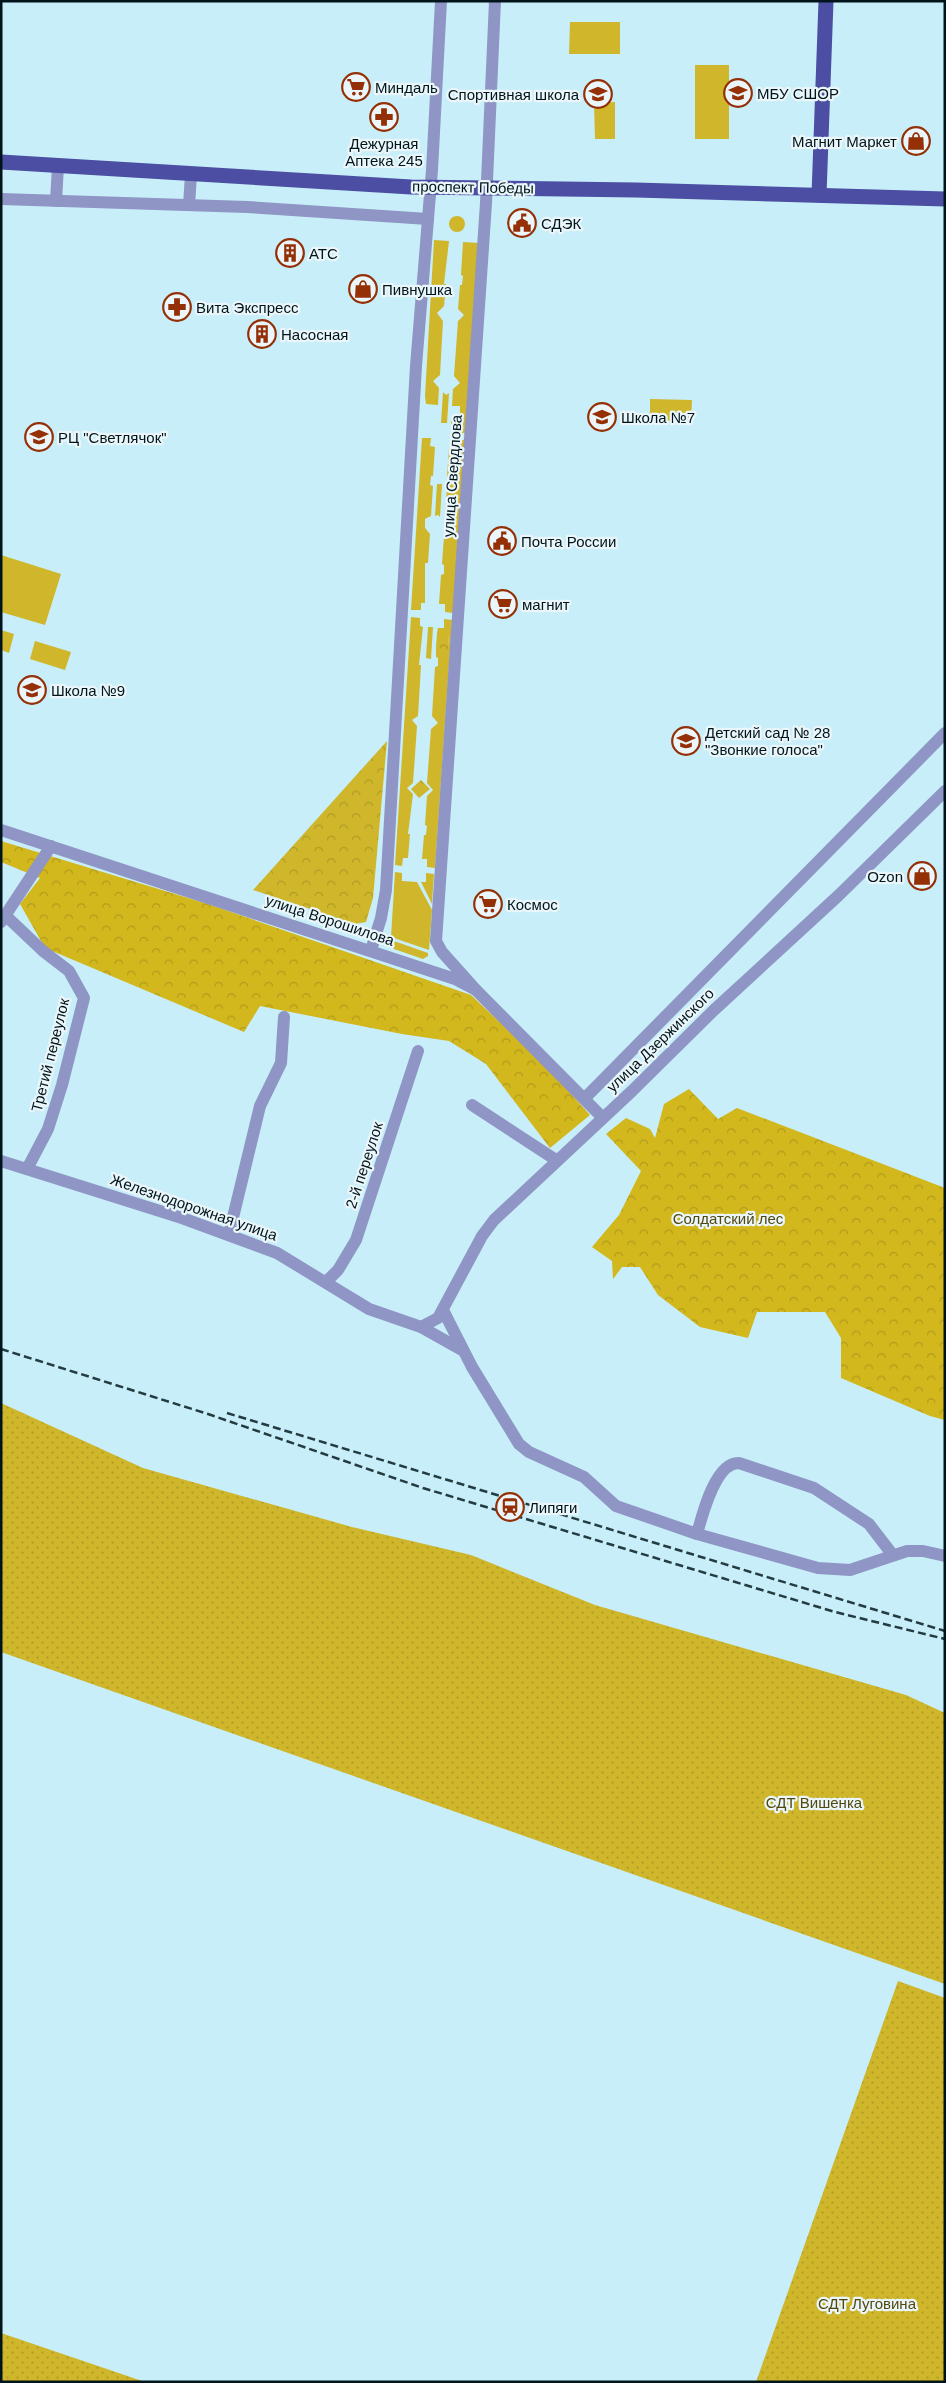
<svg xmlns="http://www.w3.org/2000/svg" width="946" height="2383" viewBox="0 0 946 2383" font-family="Helvetica,sans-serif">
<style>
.grass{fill:#cfb62a}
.forest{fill:url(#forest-crowns)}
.park{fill:url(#park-crowns)}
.garden{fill:url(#garden-dots)}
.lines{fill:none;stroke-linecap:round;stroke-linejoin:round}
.minor{stroke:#8f95c4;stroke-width:12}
.major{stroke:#4b4ea2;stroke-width:15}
.rail{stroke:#233b41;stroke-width:2.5;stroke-dasharray:8 4;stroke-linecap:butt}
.labels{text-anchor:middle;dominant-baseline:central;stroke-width:4.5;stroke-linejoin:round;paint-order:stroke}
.poi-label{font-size:15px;fill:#00151b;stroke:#eaf6fa;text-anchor:start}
.street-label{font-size:15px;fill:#00151b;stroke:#eaf6fa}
.park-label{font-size:15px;fill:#52480f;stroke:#eaf6fa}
</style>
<defs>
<pattern id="forest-crowns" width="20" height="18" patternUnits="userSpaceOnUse" patternTransform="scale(1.25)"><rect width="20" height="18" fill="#d2b71d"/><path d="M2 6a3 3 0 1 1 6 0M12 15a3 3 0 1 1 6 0" fill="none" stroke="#b29c1a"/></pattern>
<pattern id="park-crowns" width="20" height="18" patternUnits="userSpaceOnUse" patternTransform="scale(1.25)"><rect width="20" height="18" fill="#cfb62a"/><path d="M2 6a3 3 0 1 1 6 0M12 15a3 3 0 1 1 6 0" fill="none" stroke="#b09c25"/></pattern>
<pattern id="garden-dots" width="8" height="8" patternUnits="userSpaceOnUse" patternTransform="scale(1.25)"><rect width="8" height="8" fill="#cfb62a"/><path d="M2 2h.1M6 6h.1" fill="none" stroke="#b09c25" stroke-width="1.8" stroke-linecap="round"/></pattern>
</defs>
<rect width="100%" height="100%" fill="#c8eef9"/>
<g class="grass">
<path d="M570,22H620V54H569Z"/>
<rect x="695" y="65" width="34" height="74"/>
<path d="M615,102V139H595L594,103Z"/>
<circle cx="457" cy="224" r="8"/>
<path d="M434,240L449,241L444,284H446L444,306L437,313L443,321L440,375L433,381L439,388L438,405L426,404L425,396Z"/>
<path d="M463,242L479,243L465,433H455L456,424H451V421H460V406H452L453,389L460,383L454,376L458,321L464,315L458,309L460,285H462L463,276L461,275Z"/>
<path d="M443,392L446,395L449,393L447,423H441Z"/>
<path d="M650,399L692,400L691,421H650Z"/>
<path d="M422,438H431L430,446L435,447L433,476H431L430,485L433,486L431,516L425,519V528L430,534L428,563H425V603H421V610H411Z"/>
<path d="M455,440H465L453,613L445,612V604H439L441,575L444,574V565L442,564L444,536L448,533L449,522L445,517L447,487L449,486L450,477H447L449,448H454Z"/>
<path d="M437,484H442L440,517L438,515L435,516Z"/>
<path d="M1,555L61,574L45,625L1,612Z"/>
<path d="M411,617L420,618V626L423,627L419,665H421L418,716L412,720L417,726L413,783L407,788L413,794L408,834H410L408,858H403L402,866L395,865Z"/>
<path d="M444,619L452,620L435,868L427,867V859H422L424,835H426L427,826L425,825L427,796L433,790L427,783L431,729L438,723L432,716L435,667L438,666V658L436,657V648H448L449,633H437L438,628H444Z"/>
<path d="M428,627H433L431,659L426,658Z"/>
<path d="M1,630L14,634L9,653L1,650Z"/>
<path d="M35,641L71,652L65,670L30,659Z"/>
<path d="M395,872L402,873V881L417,882L432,910L429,950L391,937Z"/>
<path d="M426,873L434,874L432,904L421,882H426Z"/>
<path d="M391,940L428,953V956L423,959L394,949L390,945Z"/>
</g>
<g class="forest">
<path d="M1,841L208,904L471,995L545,1065L590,1115L550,1148L486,1064L449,1041L402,1034L260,1006L244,1032L45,948L20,904L40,878L1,862Z"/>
<path d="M689,1089L718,1119L737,1108L945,1188V1420L930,1416L841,1378V1338L825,1312H757L748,1338L700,1327L658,1295L640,1267H622L613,1279L612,1261L592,1247L619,1215L641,1171L606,1134L626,1118L650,1129L655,1138L664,1104Z"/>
</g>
<g class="park">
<path d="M437,633H449L448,649L436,648Z"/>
<path d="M387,741L373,898L366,922L355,924L253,890Z"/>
<path d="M421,780L430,789L419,798L411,789Z"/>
</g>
<g class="garden">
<path d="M1,1403L143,1468L352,1527L471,1555L595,1605L906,1695L945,1713V1984L1,1652Z"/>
<path d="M898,1981L945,1998V2382H756Z"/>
<path d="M1,2333L145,2382H1Z"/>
</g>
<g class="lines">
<g class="minor">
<path d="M1,199L247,207L428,219"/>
<path d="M56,201L58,166"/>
<path d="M189,205L191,175"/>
<path d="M1,830L455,979L476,990L603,1118"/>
<path d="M5,915L43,951L69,971L84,998L62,1085L48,1129L27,1169"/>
<path d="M1,922L51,846"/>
<path d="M371,950L381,918L386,890L416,366L432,170L441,1"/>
<path d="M476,990L442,952L436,941L486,203L495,1"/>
<path d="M585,1098L945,733"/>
<path d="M472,1105L556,1160"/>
<path d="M1,1161L182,1218L277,1253L369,1309L421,1327L462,1350"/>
<path d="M229,1234L260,1106L281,1063L284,1017"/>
<path d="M326,1282L338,1270L356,1240L418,1051"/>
<path d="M443,1310L472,1367L519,1444L529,1452L584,1477L616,1506L697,1534L818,1568L850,1570L907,1551H923L945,1556"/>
<path d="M421,1327L438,1318L482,1236L494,1220L632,1091L713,1011L839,895L945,791"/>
<path d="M697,1534C702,1516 715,1462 739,1463L814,1488L869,1524L892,1554"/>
</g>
<g class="major">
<path d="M1,162L411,187L636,190L945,199"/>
<path d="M819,195L826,1"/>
</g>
<g class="rail">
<path d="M1,1349L208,1414L423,1488L835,1612L945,1639"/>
<path d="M227,1413L945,1631"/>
</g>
</g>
<defs>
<symbol id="supermarket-ring" viewBox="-11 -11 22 22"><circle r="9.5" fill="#eaf6fa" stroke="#952f06" stroke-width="1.5"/><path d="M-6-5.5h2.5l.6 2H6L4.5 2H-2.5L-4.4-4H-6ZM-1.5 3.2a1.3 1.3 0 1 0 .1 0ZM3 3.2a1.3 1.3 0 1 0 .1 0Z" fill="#952f06"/></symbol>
<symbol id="school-ring" viewBox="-11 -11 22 22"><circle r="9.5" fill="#eaf6fa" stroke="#952f06" stroke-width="1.5"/><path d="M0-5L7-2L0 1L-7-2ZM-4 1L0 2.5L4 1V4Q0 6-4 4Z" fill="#952f06"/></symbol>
<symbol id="pharmacy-ring" viewBox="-11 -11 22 22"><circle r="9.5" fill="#eaf6fa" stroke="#952f06" stroke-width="1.5"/><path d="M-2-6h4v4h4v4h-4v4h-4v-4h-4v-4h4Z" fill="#952f06"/></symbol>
<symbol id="shop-ring" viewBox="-11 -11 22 22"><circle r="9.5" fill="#eaf6fa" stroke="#952f06" stroke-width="1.5"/><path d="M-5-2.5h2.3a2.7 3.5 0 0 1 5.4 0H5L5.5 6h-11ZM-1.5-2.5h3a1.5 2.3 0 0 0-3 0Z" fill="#952f06"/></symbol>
<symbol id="civic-ring" viewBox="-11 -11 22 22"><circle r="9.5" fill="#eaf6fa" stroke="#952f06" stroke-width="1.5"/><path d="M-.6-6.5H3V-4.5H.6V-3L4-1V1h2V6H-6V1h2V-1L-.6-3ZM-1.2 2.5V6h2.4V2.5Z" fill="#952f06"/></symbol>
<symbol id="building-ring" viewBox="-11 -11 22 22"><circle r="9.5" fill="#eaf6fa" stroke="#952f06" stroke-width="1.5"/><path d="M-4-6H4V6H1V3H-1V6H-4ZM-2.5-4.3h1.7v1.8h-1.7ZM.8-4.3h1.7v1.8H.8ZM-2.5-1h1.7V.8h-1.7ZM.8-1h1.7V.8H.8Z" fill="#952f06"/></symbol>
<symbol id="station-ring" viewBox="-11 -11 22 22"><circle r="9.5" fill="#eaf6fa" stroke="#952f06" stroke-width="1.5"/><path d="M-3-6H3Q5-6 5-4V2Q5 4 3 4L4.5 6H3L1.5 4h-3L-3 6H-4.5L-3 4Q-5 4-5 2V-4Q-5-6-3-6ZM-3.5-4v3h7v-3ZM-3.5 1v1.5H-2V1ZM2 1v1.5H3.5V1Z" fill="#952f06"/></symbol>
</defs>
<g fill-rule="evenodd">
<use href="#supermarket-ring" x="340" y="71" width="32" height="32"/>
<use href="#school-ring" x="722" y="77" width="32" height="32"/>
<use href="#school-ring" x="582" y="78" width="32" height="32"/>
<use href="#pharmacy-ring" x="368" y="101" width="32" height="32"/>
<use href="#shop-ring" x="900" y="125" width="32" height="32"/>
<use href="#civic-ring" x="506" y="207" width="32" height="32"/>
<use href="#building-ring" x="274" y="237" width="32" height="32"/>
<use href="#shop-ring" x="347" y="273" width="32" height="32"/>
<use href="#pharmacy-ring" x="161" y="291" width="32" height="32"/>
<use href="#building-ring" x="246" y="318" width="32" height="32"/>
<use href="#school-ring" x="586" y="401" width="32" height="32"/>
<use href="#school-ring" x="23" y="421" width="32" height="32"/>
<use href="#civic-ring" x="486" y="525" width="32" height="32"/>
<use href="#supermarket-ring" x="487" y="588" width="32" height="32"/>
<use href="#school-ring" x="16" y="674" width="32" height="32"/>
<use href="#school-ring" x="670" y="725" width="32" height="32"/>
<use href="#shop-ring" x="906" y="860" width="32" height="32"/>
<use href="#supermarket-ring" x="472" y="888" width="32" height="32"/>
<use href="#station-ring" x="494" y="1491" width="32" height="32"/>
</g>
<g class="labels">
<g class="poi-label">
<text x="375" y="87">Миндаль</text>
<text x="757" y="93">МБУ СШОР</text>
<text x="579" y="94" text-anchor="end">Спортивная школа</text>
<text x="897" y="141" text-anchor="end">Магнит Маркет</text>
<text x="384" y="143" text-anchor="middle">Дежурная<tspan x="384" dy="17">Аптека 245</tspan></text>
<text x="541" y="223">СДЭК</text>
<text x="309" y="253">АТС</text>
<text x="382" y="289">Пивнушка</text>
<text x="196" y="307">Вита Экспресс</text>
<text x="281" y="334">Насосная</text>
<text x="621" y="417">Школа №7</text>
<text x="58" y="437">РЦ "Светлячок"</text>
<text x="521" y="541">Почта России</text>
<text x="522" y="604">магнит</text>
<text x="51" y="690">Школа №9</text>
<text x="705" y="732">Детский сад № 28<tspan x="705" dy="17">"Звонкие голоса"</tspan></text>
<text x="903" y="876" text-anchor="end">Ozon</text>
<text x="507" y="904">Космос</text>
<text x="529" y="1507">Липяги</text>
</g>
<g class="street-label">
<text transform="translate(473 187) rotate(1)">проспект Победы</text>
<text transform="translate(452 476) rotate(-86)">улица Свердлова</text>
<text transform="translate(330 920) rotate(18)">улица Ворошилова</text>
<text transform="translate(660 1040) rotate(-44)">улица Дзержинского</text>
<text transform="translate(50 1055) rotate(-76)">Третий переулок</text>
<text transform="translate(364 1165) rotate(-72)">2-й переулок</text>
<text transform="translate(194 1207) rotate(19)">Железнодорожная улица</text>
</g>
<g class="park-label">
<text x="728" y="1218">Солдатский лес</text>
<text x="814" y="1802">СДТ Вишенка</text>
<text x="867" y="2303">СДТ Луговина</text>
</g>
</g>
<rect width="946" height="2383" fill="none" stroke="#00151b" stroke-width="5"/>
</svg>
